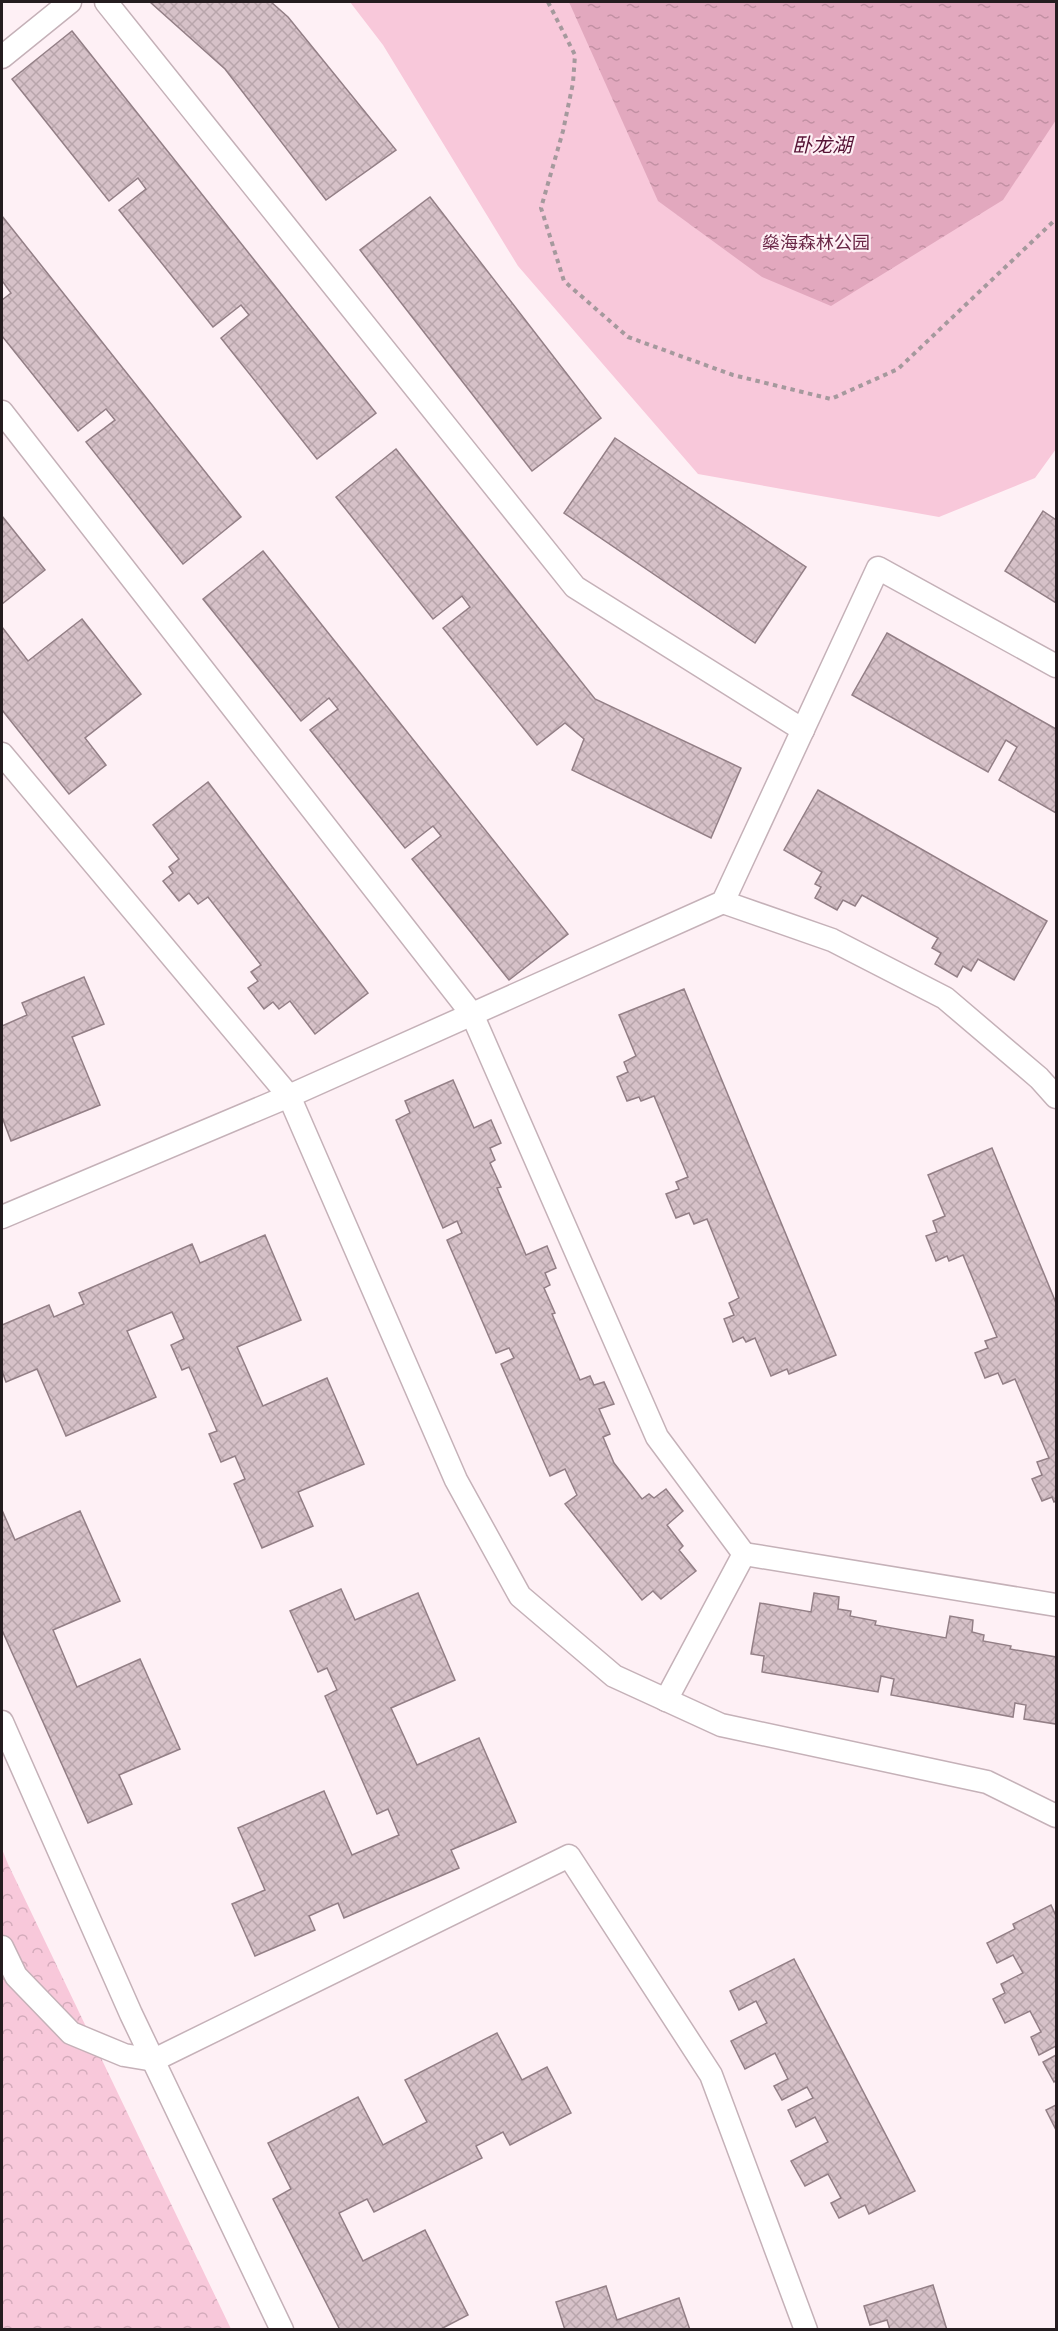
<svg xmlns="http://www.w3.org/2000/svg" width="1058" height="2331" viewBox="0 0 1058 2331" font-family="'Open Sans','Noto Sans SC',sans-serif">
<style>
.forest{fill:url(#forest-crowns)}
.green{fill:#f8c8da}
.water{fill:url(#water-ripples)}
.building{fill:url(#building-cross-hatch);stroke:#937f86;stroke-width:1.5}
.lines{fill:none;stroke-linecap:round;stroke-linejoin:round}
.service-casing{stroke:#c5b1b8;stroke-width:25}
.path{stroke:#a5999d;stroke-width:4;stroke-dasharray:4.5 4.5;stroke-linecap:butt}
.service{stroke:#fff;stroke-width:22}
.labels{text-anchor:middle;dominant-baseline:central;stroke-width:4.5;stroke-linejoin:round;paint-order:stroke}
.park-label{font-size:18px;fill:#6b2747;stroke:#fef0f5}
.water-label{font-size:20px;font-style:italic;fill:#561335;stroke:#fef0f5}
</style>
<defs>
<pattern id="forest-crowns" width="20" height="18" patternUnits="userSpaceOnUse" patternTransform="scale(1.5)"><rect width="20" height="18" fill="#f8c8da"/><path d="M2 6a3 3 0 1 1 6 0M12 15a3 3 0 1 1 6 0" fill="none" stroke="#d4abbb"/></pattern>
<pattern id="water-ripples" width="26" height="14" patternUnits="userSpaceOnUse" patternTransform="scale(1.5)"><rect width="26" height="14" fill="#e2a8be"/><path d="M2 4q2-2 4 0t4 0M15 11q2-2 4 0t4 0" fill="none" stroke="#c290a3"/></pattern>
<pattern id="building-cross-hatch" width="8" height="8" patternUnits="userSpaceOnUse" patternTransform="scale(1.5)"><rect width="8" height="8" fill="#d6c1c8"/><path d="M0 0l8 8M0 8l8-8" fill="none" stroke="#b8a5ab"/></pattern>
</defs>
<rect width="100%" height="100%" fill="#fef0f5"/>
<path class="forest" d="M2,1849L8,1864L231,2329H2Z"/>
<path class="green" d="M350,2H1056V449L1035,478L939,517L698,474L518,266L383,45Z"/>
<path class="water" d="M569,2H1056V120L1003,200L831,306L762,277L658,201Z"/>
<g class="building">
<path d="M150,2H271L288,17L396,150L326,200L225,69Z"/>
<path d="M72,31L376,413L317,459L221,338L249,315L241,305L213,327L119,210L146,189L138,178L109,201L12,79Z"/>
<path d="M430,197L601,418L532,471L360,250Z"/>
<path d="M2,216L241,517L183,564L86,442L115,420L106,409L78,431L2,336V300L11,293L3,282L2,284Z"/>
<path d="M615,438L806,567L755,643L564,513Z"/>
<path d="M396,449L595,699L741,768L711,838L572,770L584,739L565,723L537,745L443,628L470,607L462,596L433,619L336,497Z"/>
<path d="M1043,511L1056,520V603L1005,571Z"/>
<path d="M2,516L45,570L2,604Z"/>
<path d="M263,551L568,934L509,980L412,859L441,836L433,826L405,848L310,730L338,709L329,698L301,721L203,599Z"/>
<path d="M82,619L141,694L85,738L106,765L69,794L2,710V627L28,661Z"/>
<path d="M887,633L1056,729V813L999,780L1017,747L1006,740L988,772L852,695Z"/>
<path d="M208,782L368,993L315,1034L290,1001L279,1009L273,1002L264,1009L248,988L258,981L251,972L261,965L208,897L198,904L189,893L179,901L163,881L173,873L169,867L179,859L153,825Z"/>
<path d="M818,790L1047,921L1014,980L978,959L971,971L963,966L957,977L935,964L941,953L932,948L938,938L862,895L855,906L843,900L837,910L815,898L821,887L815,884L822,872L784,850Z"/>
<path d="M84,977L104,1024L72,1037L100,1105L11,1141L2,1117V1026L27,1015L22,1003Z"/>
<path d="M684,989L836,1355L789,1374L787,1369L771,1376L755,1338L746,1342L743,1337L733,1342L724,1319L734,1315L729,1303L739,1298L707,1219L694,1224L689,1213L676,1218L666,1194L679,1189L676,1182L688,1177L654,1096L641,1101L639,1097L627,1101L617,1077L628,1072L624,1062L636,1056L619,1015Z"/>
<path d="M453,1080L474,1128L491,1120L501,1143L490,1148L495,1160L490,1163L501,1187L497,1188L526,1255L547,1246L556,1268L545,1273L550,1285L544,1288L555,1313L552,1314L580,1380L590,1376L594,1385L604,1382L614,1404L599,1409L610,1434L603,1437L614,1463L642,1499L649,1494L654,1498L666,1489L683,1511L667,1525L683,1546L679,1550L696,1571L661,1599L653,1591L642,1600L565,1504L577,1495L565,1469L550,1476L501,1364L514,1358L509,1348L496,1353L447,1240L462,1233L457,1221L443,1228L396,1120L410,1113L405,1101Z"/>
<path d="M992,1148L1056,1303V1501L1054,1502L1052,1497L1042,1501L1032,1479L1042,1475L1037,1462L1049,1458L1015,1379L1003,1384L998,1373L985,1378L975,1353L988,1348L985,1341L997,1337L963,1255L949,1261L947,1256L936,1261L926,1236L937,1232L933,1221L945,1216L928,1175Z"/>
<path d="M265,1235L301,1320L237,1347L263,1406L327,1378L364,1464L298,1492L313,1526L262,1548L234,1484L245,1479L235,1456L221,1462L209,1434L217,1431L189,1367L182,1370L171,1345L184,1339L172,1312L127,1331L156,1397L66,1436L37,1369L6,1382L2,1371V1325L49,1305L54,1317L84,1304L79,1293L192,1244L200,1263Z"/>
<path d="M2,1510L15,1540L80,1511L120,1601L53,1630L77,1687L140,1659L180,1749L119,1775L132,1804L88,1823L2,1630Z"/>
<path d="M341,1589L355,1620L418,1593L455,1680L391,1708L417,1765L479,1738L516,1822L451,1850L459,1868L344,1918L338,1903L309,1916L315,1930L255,1956L232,1904L265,1890L238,1828L324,1791L352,1855L399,1835L388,1809L377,1814L325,1696L337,1690L327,1668L318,1672L290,1611Z"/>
<path d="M814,1593L839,1597L838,1609L851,1611L850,1616L876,1621L875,1625L946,1638L950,1616L973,1620L972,1632L984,1635L983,1641L1011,1646L1010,1649L1056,1657V1724L1024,1719L1026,1705L1015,1703L1013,1717L891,1695L894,1679L881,1676L878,1692L762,1672L764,1656L751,1654L760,1603L811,1612Z"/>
<path d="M1051,1905L1056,1916V2046L1039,2055L1031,2037L1041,2032L1030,2011L1005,2023L993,1999L1005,1993L1001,1984L1023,1973L1013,1955L997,1963L987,1943L1015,1929L1013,1924Z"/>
<path d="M794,1959L915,2191L869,2214L865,2205L839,2218L831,2203L841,2198L828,2174L805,2186L791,2161L828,2142L815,2117L796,2127L788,2110L813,2098L807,2087L782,2100L774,2086L788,2079L775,2053L745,2069L731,2041L767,2023L756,2001L739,2010L730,1991Z"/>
<path d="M497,2033L522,2080L547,2067L571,2113L510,2145L503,2132L476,2146L482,2158L374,2212L367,2199L339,2213L363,2261L425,2230L468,2315L439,2330H340L273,2199L291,2189L268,2143L358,2097L383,2145L427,2122L405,2080Z"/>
<path d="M1056,2055V2080L1054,2082L1043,2062Z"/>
<path d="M1056,2105V2130L1046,2110Z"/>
<path d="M933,2285L947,2330H890L887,2320L870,2325L864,2306Z"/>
<path d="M606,2286L617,2320L679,2298L690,2330H565L556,2302Z"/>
</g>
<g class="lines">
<defs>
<g id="service">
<path d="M106,2L575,587L803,730"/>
<path d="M2,57L70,2"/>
<path d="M2,412L472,1014L657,1437L744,1554L666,1700"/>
<path d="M2,754L289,1096L456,1480L520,1596L614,1676L721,1725L987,1782L1056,1816"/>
<path d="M723,902L832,940L945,998L1039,1078L1056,1097"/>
<path d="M2,1217L289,1096L723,902L878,568L1056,666"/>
<path d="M744,1554L1056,1605"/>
<path d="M2,1722L131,2014L282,2330"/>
<path d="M2,1947L16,1976L71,2033L124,2055L154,2060L569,1856L711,2075L806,2330"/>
</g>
</defs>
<use href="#service" class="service-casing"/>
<path class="path" d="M548,2L575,55L573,83L563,131L541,208L564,281L628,337L733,375L831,399L898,369L1056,219"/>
<use href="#service" class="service"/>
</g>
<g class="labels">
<g class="park-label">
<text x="816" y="242">燊海森林公园</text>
</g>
<g class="water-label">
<text x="822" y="144">卧龙湖</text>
</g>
</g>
<rect width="1058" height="2331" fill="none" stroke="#241c1f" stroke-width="6"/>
</svg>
